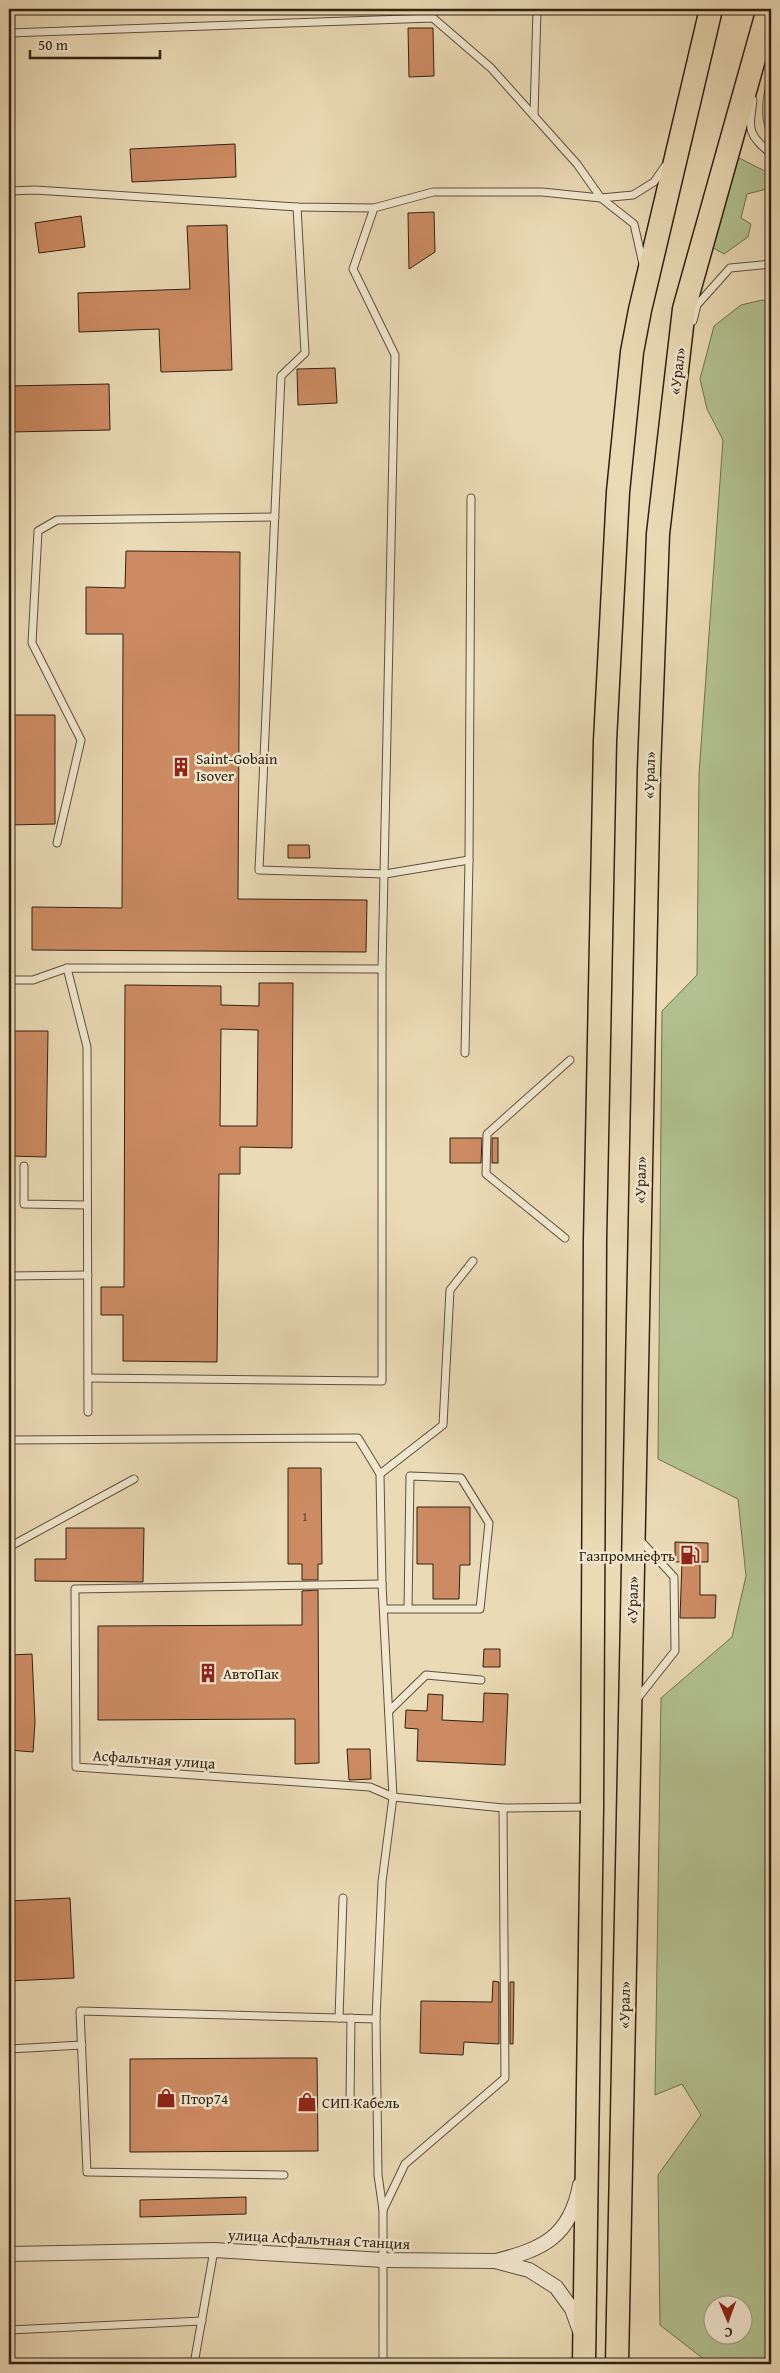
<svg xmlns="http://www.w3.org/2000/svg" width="780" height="2373" viewBox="0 0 780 2373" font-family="'Gentium Book Plus',serif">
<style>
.green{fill:#b2c191;stroke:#727152;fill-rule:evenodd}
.building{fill:#cd8b63;stroke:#312113;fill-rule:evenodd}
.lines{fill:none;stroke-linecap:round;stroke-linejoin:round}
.lane-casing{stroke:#5f4f3c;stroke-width:9}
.street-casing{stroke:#5f4f3c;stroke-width:16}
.primary-casing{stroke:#312113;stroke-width:25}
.lane{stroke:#f1e7cf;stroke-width:7}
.street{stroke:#f1e7cf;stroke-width:14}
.primary{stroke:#eadab5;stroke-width:22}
.labels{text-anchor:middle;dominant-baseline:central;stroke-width:5;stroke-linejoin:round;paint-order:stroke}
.number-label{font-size:12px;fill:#583c27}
.street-label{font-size:15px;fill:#312113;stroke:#f1e7cf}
.poi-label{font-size:15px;fill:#312113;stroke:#f1e7cf;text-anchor:start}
</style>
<rect width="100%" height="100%" fill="#eadab5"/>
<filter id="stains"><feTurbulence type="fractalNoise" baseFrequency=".004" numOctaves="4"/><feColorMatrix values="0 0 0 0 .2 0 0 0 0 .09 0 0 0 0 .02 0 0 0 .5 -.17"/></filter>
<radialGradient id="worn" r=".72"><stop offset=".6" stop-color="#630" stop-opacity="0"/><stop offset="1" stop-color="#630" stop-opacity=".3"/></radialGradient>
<g class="green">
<path d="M771,65V141C756,116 764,91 771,65Z"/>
<path d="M733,155L771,174V192L767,189L747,194L741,218L751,224L748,237L724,254L710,246Z"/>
<path d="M762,300L771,302V2364H710L660,2325L658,2175L701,2115L682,2084L655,2095L661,1698L732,1637L746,1576L738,1499L658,1459L662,1011L697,975L699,774L723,440L707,409L700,379L714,326L741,305ZM712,2306H742V2336H712Z"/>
</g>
<g class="building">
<path d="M408,28H433L434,76L409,77Z"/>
<path d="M235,144L236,177L132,182L130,149Z"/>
<path d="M434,212L435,252L409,269L408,213Z"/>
<path d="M81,216L85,247L39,253L35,223Z"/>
<path d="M227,225L232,370L161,372L159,329L79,332L78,293L190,289L187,226Z"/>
<path d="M335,368L337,403L298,405L297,369Z"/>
<path d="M109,384L110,430L9,432V386Z"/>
<path d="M126,551L240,552L238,899L367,900L366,952L32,950V907L122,908L123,634H86V587L125,588Z"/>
<path d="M9,715H55V824L9,825Z"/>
<path d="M288,845H309L310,858H288Z"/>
<path d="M259,983H293L292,1148L240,1147V1174H219L217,1362L123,1361V1315H101V1287H124L125,985L221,986V1005L259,1006ZM221,1029L258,1030L257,1126H220Z"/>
<path d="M9,1031H48L46,1157L9,1156Z"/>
<path d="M450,1138H482L481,1163H450Z"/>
<rect x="492" y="1138" width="6" height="25"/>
<path d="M288,1468H321L322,1564H318V1580H302V1564H288Z"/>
<path d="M417,1507H470V1565H460L459,1599H433V1564H417Z"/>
<path d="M66,1528H144L143,1582L35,1581V1559H66Z"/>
<path d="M675,1542L708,1543V1562H700V1595H716L715,1618H680L682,1562H675Z"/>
<path d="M318,1590L319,1763L295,1764V1719L98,1720V1626L302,1625V1591Z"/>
<path d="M484,1649H500V1667H483Z"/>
<path d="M32,1654L35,1722L33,1752L9,1750V1655Z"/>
<path d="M484,1693L508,1694L505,1765L417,1761L418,1729L405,1728L406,1710L427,1711L428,1694L443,1695L442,1720L483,1722Z"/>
<path d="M347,1749H370L371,1779L349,1780Z"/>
<path d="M70,1898L74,1978L9,1981V1901Z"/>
<path d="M493,1981L499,1982V2044L464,2042L463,2055L420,2053L421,2001L492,2002Z"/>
<path d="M510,1982H514L513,2044H510Z"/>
<path d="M281,2058H317L318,2151L130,2152V2059Z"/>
<path d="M246,2197V2214L140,2217V2200Z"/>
</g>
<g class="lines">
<defs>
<g id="lane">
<path d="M9,33L433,18L491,68L577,164L601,198L634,224L643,264"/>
<path d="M753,100C749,131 747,133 771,154"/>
<path d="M534,116L537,9"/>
<path d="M9,191L35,190L297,207L374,208L433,192H542L601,198L633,195L654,182L665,166"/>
<path d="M297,207L305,353L281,376L259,870L385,874L469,860"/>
<path d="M374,208L353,269L395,355L382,969"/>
<path d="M693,321L697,305L730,268L771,264"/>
<path d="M57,843L81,740L32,643L38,531L57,520L275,517"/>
<path d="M67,968L87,1047L88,1412"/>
<path d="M9,980H33L67,968L382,969V1381L88,1378"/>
<path d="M465,1053L469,860L471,498"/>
<path d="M24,1166V1204L87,1205"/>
<path d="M565,1238L486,1174L487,1134L570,1060"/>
<path d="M9,1276L88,1275"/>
<path d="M9,1440L358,1438L380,1474L382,1584L393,1797L382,1882L376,2019L378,2175L383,2210"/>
<path d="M380,1474L443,1425L450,1290L473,1261"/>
<path d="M9,1547L134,1479"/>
<path d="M382,1584L75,1589L76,1767L370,1787L393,1797L503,1808L589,1807"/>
<path d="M385,1609H480L489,1523L461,1478L410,1476L408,1609"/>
<path d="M637,1699L675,1651L674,1577L639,1539"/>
<path d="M389,1711L426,1675L481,1680"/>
<path d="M339,2018L343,1898"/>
<path d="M9,2049L82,2045"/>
<path d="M350,2101L351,2018"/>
<path d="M284,2175L87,2172L80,2011L376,2019"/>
<path d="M9,2330L202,2321"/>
<path d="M194,2364L214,2250"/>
<path d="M383,2364V2210L405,2164L505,2078L503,1808"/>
</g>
<g id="street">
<path d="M9,2254L214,2250L383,2260L495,2261L529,2270L556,2287L572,2309L580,2331"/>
<path d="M496,2261C543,2249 570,2237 580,2185"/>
</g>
<g id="primary">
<path d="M584,2364L592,1807L595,1240L605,741L618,492L632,352L640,310L711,9"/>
<path d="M617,2364L649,770L658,534L684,309L768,9"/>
</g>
</defs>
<use href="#lane" class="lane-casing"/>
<use href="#street" class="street-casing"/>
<use href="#primary" class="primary-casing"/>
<use href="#lane" class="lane"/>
<use href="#street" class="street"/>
<use href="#primary" class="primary"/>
</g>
<defs>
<symbol id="building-bare" viewBox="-9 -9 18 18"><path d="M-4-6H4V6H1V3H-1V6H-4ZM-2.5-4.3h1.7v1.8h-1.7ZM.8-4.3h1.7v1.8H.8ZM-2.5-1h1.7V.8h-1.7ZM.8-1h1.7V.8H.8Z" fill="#8f2418" stroke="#f1e7cf" stroke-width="2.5" paint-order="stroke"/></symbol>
<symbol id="fuel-bare" viewBox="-9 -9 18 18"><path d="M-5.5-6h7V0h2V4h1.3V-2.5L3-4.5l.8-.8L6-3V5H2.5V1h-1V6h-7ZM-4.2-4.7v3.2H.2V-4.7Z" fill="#8f2418" stroke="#f1e7cf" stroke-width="2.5" paint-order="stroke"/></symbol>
<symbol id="shop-bare" viewBox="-9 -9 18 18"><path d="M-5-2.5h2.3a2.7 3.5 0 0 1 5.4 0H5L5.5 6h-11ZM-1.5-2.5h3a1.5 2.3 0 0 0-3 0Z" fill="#8f2418" stroke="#f1e7cf" stroke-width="2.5" paint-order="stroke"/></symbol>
</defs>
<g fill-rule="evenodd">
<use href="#building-bare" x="167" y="753" width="28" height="28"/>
<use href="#fuel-bare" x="676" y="1541" width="28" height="28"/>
<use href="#building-bare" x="194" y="1659" width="28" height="28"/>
<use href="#shop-bare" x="152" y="2084" width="28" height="28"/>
<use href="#shop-bare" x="293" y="2088" width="28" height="28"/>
</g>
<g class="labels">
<g class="number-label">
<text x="305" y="1516">1</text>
</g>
<g class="street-label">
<text transform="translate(677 371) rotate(-83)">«Урал»</text>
<text transform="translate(649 775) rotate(-88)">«Урал»</text>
<text transform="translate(640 1180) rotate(-89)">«Урал»</text>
<text transform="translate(632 1600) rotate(-89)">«Урал»</text>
<text transform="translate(154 1759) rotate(4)">Асфальтная улица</text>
<text transform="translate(624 2005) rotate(-89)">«Урал»</text>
<text transform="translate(319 2239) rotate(3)">улица Асфальтная Станция</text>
</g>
<g class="poi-label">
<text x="196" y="758">Saint-Gobain<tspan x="196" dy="17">Isover</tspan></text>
<text x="675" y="1555" text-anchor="end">Газпромнефть</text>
<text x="223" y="1673">АвтоПак</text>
<text x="181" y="2098">Птор74</text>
<text x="322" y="2102">СИП Кабель</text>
</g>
</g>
<rect width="780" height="2373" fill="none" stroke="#eadab5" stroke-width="30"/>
<rect x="10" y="10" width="760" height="2353" fill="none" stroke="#312113" stroke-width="2.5"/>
<rect x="15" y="15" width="750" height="2343" fill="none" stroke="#312113"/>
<g transform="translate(728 2320) rotate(178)"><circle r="24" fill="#f1e7cf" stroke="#a49884"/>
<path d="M0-4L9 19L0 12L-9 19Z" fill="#8f2418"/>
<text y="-8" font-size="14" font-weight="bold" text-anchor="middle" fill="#312113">С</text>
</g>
<path d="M30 50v8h130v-8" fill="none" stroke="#312113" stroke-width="2.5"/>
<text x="38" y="50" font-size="15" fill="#312113" stroke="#f1e7cf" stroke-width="4" paint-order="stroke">50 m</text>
<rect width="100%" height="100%" filter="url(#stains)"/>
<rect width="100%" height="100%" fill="url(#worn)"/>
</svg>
